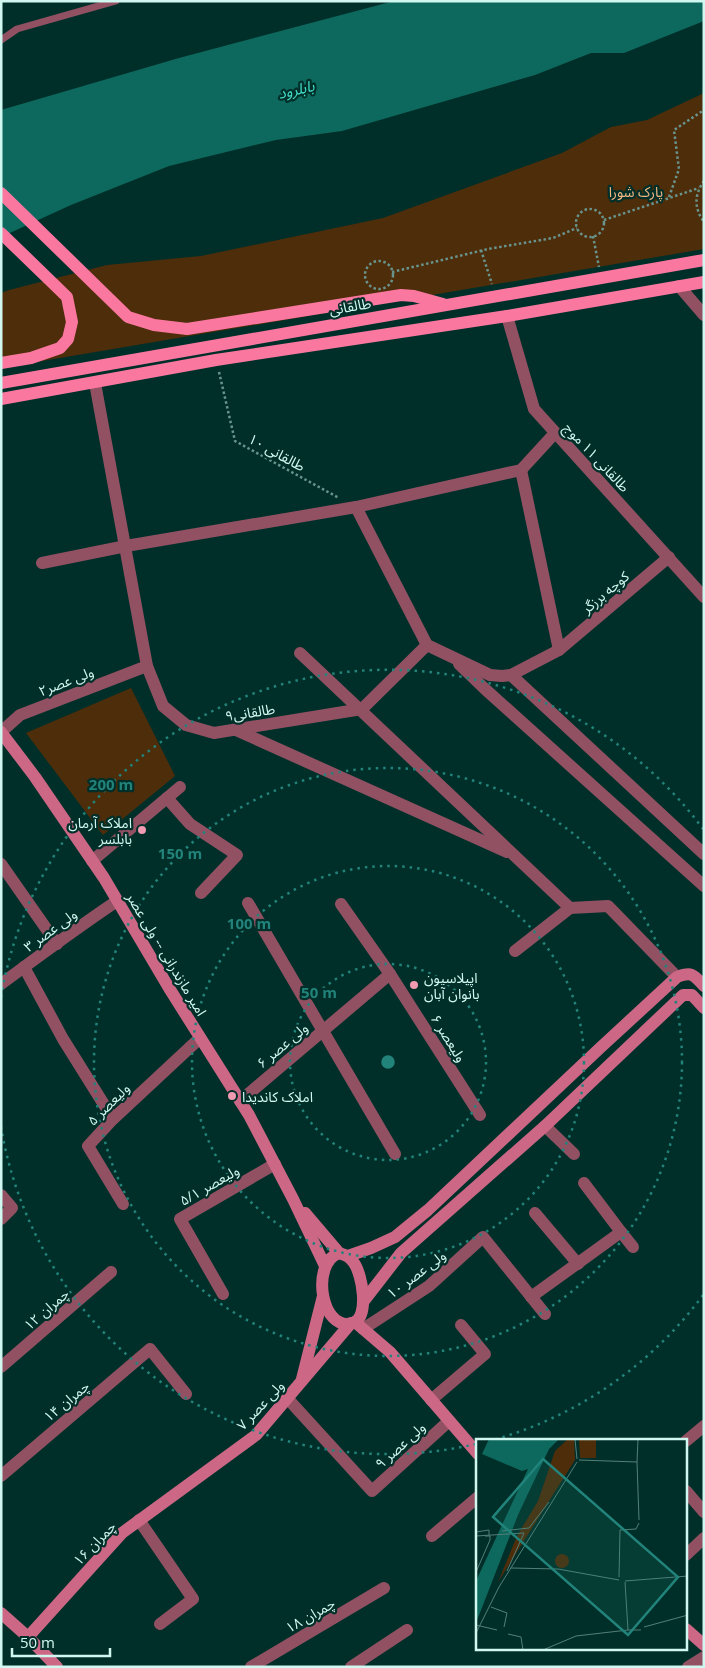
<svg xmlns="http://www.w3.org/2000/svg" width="705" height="1668" viewBox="0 0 705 1668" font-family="'Open Sans','Noto Sans Arabic',sans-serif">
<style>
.green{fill:#4e2d0a}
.water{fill:#0d685d}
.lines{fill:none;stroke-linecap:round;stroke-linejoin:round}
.path{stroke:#69948d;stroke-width:2.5;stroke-dasharray:2.5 2.5;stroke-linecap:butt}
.lane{stroke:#915163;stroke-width:7}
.street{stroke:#915163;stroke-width:12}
.secondary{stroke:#cc6786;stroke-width:12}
.primary{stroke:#fa77a0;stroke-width:12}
.ring{fill:none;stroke:#22837b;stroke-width:2.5;stroke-dasharray:2.5 5}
.poi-dot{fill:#f19ab1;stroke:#002f29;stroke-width:2}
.labels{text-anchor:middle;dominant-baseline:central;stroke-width:4.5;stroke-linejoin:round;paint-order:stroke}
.park-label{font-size:14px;fill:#f3b782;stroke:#002f29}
.street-label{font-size:14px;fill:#d1f8f0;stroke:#002f29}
.poi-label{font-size:14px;fill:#d1f8f0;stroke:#002f29;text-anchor:start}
.water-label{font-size:15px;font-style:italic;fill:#42deca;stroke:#002f29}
.inset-road{fill:none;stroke:#547f79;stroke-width:1}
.view{fill:#22837b;fill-opacity:0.15;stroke:#22837b;stroke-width:2.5}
.inset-edge{fill:none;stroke:#d1f8f0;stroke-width:2.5}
.centre{fill:#22837b;stroke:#002f29;stroke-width:2.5}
.ring-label{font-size:15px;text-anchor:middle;font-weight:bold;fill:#22837b;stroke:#002f29;stroke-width:4.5;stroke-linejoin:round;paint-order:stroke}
</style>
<rect width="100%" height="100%" fill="#002f29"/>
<g class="green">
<path d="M704,93V249L1,368V293L9,290L107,265L201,256L383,218L562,153L611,127L647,120Z"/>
<path d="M131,688L175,776L103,835L26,733Z"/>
</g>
<path class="water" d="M394,1H704V21L624,53H591L535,75L342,131L276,140L169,166L71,205L1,237V110L179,58Z"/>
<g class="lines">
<g class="path">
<path d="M704,181C694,195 694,208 704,222"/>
<path d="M669,197L679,169L674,130L704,110"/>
<circle cx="590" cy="223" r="14"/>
<path d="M604,220L699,188"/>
<path d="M593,236L599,267"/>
<path d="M481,250L492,284"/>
<circle cx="379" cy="275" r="14"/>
<path d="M392,272L488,249L553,238L577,228"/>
<path d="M219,372L235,441L339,498"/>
</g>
<path class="lane" d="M1,40L17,29L116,1"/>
<g class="street">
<path d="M679,286L704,315"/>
<path d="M507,316L534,409L704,597"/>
<path d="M95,383L147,666L163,706L186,725L214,733L362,709"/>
<path d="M521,470L559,650"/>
<path d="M356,507L427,645L490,675L502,676L511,675L559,650L669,557"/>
<path d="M42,563L126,546L356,507L521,470L555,433"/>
<path d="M300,653L570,908"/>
<path d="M459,664L485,689L704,886"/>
<path d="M511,675L704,854"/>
<path d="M362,709L427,645"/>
<path d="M236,730L507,852"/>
<path d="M1,732L20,715L147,666"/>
<path d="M167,798L190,824L237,855L201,893"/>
<path d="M92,861L180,787"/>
<path d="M1,864L57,944"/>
<path d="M248,903L395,1154"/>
<path d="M341,904L390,974L480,1115"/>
<path d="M515,951L570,908L608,906L677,977"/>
<path d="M24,967L63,1039L113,1119"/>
<path d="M1,984C39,956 78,927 117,901"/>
<path d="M240,1101L390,974"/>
<path d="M545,1126L574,1154"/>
<path d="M1,1195L12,1208L1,1219"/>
<path d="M123,1204L88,1146L113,1119L200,1038"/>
<path d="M535,1213L578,1264"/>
<path d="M621,1232L633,1247"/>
<path d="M223,1294L180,1219L275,1164"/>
<path d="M531,1297L621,1232L584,1183"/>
<path d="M363,1329L429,1286L483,1237L545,1314"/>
<path d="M1,1367L111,1272"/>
<path d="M288,1399L372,1491L449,1421"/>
<path d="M431,1400L485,1354L461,1325"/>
<path d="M686,1441L704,1426"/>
<path d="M1,1476L150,1349L186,1394"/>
<path d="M686,1491L704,1512"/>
<path d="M139,1520L193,1599L160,1624"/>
<path d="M432,1536L478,1497"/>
<path d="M686,1555L704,1538"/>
<path d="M251,1667L384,1588"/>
<path d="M351,1667L407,1630"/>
<path d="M688,1667L704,1657"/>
</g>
<g class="secondary">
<path d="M1,732L35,777L104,878L169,988L249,1115L293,1199L325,1266"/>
<path d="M305,1213L339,1253"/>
<path d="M339,1253C346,1255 350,1257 354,1263C362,1274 370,1317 353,1323C321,1333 310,1263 339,1253Z"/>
<path d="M348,1256L371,1248L395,1237L428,1210L600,1048L677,977C692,971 694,975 704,986"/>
<path d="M363,1302L401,1253L545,1126L683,995H692L704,1008"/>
<path d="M355,1322L390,1352L478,1454"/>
<path d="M302,1379L323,1296"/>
<path d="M1,1613L28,1637L57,1667"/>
<path d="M686,1629L704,1645"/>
<path d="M28,1637L122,1533L256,1435L351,1323"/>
</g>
<g class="primary">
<path d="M1,193L128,317L154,325L187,329L401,295L414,296L443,304"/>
<path d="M1,233L67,297L72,322L68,339L60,348L31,358L1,363"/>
<path d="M1,383L704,260"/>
<path d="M1,399L216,360L507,316L704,282"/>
</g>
</g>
<g class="ring">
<circle cx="388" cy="1062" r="98"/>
<circle cx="388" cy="1062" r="196"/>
<circle cx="388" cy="1062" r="294"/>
<path d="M703 1295A392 392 0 0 1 493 1440M476 1444A392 392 0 0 1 1 1127M1 997A392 392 0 0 1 703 829"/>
</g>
<g class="poi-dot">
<circle cx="142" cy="830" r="5"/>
<circle cx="414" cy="985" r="5"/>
<circle cx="232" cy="1096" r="5"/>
</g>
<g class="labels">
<g class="park-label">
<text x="636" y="191">پارک شورا</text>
</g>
<g class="street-label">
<text transform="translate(350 306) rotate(-10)">طالقانی</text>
<text transform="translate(277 452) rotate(29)">طالقانی ۱۰</text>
<text transform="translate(597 457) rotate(47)">طالقانی ۱۱ موج</text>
<text transform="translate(605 592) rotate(-40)">کوچه برزگر</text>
<text transform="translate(66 681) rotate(-21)">ولی عصر۲</text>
<text transform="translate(250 712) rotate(-9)">طالقانی۹</text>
<text transform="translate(50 930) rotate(-36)">ولی عصر ۳</text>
<text transform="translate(167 954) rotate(59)">امیر مازندرانی -- ولی عصر</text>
<text transform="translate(449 1038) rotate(58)">ولیعصر ۶</text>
<text transform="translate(282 1045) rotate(-40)">ولی عصر ۶</text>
<text transform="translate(108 1104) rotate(-45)">ولیعصر ۵</text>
<text transform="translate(209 1185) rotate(-30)">ولیعصر ۵/۱</text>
<text transform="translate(416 1274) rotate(-37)">ولی عصر ۱۰</text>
<text transform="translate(46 1309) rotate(-41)">چمران ۱۲</text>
<text transform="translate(66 1401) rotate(-40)">چمران ۱۴</text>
<text transform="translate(260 1405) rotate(-47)">ولی عصر ۷</text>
<text transform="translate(400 1445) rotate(-42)">ولی عصر ۹</text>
<text transform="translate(94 1543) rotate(-46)">چمران ۱۶</text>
<text transform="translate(310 1615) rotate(-30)">چمران ۱۸</text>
</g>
<g class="poi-label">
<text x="132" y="822" text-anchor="end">املاک آرمان<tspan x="132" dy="16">بابلسر</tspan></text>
<text x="424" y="977">اپیلاسیون<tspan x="424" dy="16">بانوان آبان</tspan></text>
<text x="242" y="1096">املاک کاندیدا</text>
</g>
<g class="water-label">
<text transform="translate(296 89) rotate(-13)">بابلرود</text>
</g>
</g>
<g transform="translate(476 1439)">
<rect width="211" height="211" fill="#002f29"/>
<path d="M92,0H98L99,21L22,143L41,97L62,62L79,12ZM103,0H120V19H104ZM79 122a7 7 0 1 1 14 0a7 7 0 1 1-14 0Z" fill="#4e2d0a"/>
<path d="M13,0H83L73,10L42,76L0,184V142L52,30L46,32L6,15Z" fill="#0d685d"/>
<path class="inset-road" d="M99,0L101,20M103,21L161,23L162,0M161,23L163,81M26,92L53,89L73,63M0,93L13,91V96M0,97L48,94L31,132M35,129L82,130L143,141M0,133L14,101V97H9M143,138L144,91L160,90L163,84M149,142L212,137M149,143L152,191H165M15,168L31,174L28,188M0,186L21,191M168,188L212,176M0,194L23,148L101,23M32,195L45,198L47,211M67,211L100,197L152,191"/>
<path class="view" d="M67,20L202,138L152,196L17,78Z"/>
<rect width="211" height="211" class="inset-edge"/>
</g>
<circle cx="388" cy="1062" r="8" class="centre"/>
<g class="ring-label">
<text x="111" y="790">200 m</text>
<text x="180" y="859">150 m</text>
<text x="249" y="929">100 m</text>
<text x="319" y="998">50 m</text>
</g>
<rect width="705" height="1668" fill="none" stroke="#d1f8f0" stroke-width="5"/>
<path d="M12 1648v8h98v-8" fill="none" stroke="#d1f8f0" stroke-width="2.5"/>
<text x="20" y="1648" font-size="15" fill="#d1f8f0" stroke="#002f29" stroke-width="4" paint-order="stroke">50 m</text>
</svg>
